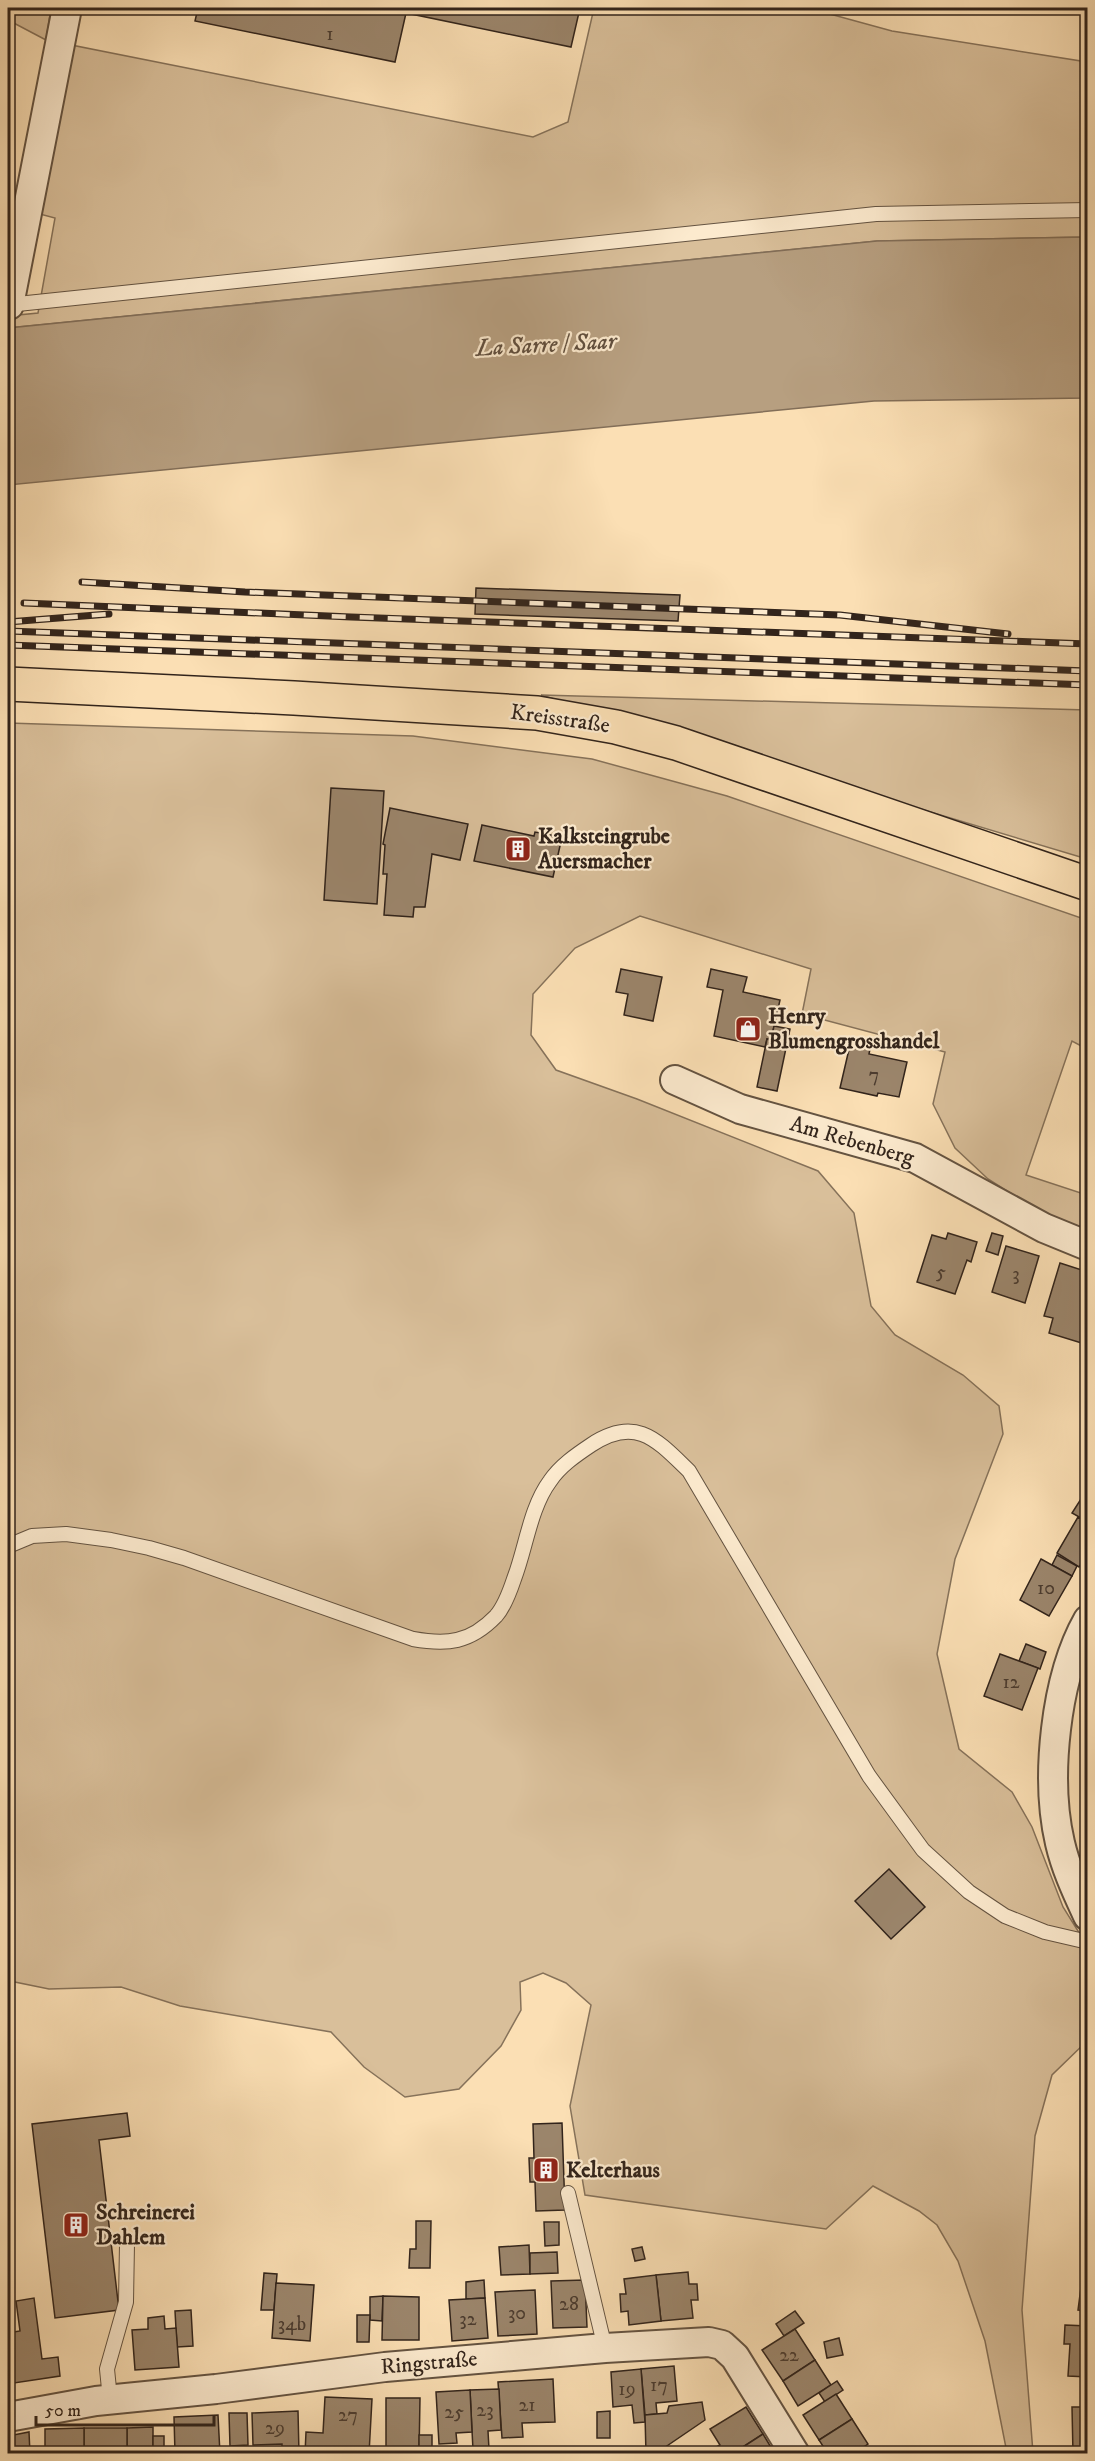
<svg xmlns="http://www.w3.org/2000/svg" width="1095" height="2461" viewBox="0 0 1095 2461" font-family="'IM FELL DW Pica',serif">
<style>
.green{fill:#d9bf9a;stroke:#86725a;stroke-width:1.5}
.water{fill:#b79f80;stroke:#826e58;stroke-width:1.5}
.building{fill:#9b856b;stroke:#32241b;stroke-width:1.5}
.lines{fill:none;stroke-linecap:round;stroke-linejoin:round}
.service-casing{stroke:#645341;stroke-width:16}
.minor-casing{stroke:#645341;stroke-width:32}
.primary-casing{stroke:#32241b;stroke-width:36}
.service{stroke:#fceace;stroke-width:14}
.minor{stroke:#fceace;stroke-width:28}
.primary{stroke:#fbdfb4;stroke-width:33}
.rail-casing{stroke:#32241b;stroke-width:7}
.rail{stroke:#fceace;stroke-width:4.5;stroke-dasharray:14;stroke-linecap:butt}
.labels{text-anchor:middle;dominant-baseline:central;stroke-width:4.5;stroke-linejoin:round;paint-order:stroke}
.number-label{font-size:20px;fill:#4c3c2f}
.street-label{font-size:22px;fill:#32241b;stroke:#fceace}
.poi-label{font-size:22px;font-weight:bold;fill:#32241b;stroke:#fceace;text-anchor:start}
.water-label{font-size:24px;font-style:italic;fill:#614f3e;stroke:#fceace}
</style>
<rect width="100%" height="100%" fill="#fbdfb4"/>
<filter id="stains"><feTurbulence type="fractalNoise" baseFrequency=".00333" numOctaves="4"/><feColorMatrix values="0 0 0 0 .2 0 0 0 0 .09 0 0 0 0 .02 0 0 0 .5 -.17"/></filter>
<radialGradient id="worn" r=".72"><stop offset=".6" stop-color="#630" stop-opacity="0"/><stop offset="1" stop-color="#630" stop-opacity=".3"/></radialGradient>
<g class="green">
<path d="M8,8H51L46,40L8,20Z"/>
<path d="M594,8H808L892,31L1087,62V237L877,241L8,328V316L38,313L55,218L36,213L71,45L533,137L568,122Z"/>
<path d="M541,695L1087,710V859Z"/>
<path d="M8,723L413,736L592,759L727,796L1087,920L1086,1018L1087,1019V1049L1072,1041L1026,1175L1087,1195V1229L1047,1216L988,1179L955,1148L933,1104L945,1052L802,1014L811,969L640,916L575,948L533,994L531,1035L556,1070L637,1099L818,1171L854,1213L871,1306L895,1335L963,1375L999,1406L1003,1434L955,1559L937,1654L959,1749L1012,1792L1032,1827L1063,1907L1088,1947L1087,2041L1052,2075L1035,2136L1022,2310L1033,2453H1007L985,2341L958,2261L937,2225L919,2211L873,2186L826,2229L585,2195L570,2106L591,2005L566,1983L543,1973L520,1982L521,2010L501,2046L459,2089L405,2097L364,2067L331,2032L180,2006L121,1987L49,1989L10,1981L8,1978Z"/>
</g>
<path class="water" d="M1087,237V398L874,401L8,485V328L877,241Z"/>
<g class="building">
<path d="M198,8H580L571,47L406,13L395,62L195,21Z"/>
<path d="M476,588L680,595L678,621L475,614Z"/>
<path d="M331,788L384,791L377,904L324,900Z"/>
<path d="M390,808L468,824L460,860L432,854L425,907H414L413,917L384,915L387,874H383L385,845L383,844Z"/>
<path d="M482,825L534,836L535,832L562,837L553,877L474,861Z"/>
<path d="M621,969L662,977L653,1021L624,1015L628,994L616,992Z"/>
<path d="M711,969L747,977L743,992L780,1000L771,1040L767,1039L765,1047L714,1036L723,990L707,987Z"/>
<path d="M774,1026L790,1029L777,1091L757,1087L767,1039L771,1040Z"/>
<path d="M850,1045L870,1049L869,1054L907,1062L899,1097L878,1093L877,1096L840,1088Z"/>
<path d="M948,1233L977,1242L971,1262L967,1260L955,1294L917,1282L932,1235L946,1239Z"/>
<path d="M992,1233L1003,1236L998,1255L986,1251Z"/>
<path d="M1006,1246L1039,1256L1025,1303L992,1292Z"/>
<path d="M1060,1263L1088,1272V1307L1083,1320L1088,1321V1345L1049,1333L1053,1318L1044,1316Z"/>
<path d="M1088,1488V1522L1072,1513Z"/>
<path d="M1078,1517L1088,1522V1554L1079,1567L1057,1553Z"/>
<path d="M1057,1555L1077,1566L1072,1576L1052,1565Z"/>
<path d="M1041,1559L1072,1576L1049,1616L1020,1600Z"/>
<path d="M1026,1644L1046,1652L1040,1669L1019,1661Z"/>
<path d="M1000,1654L1038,1668L1022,1710L984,1696Z"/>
<path d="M889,1869L925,1907L891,1939L855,1901Z"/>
<path d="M127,2113L130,2136L99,2140L119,2310L55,2318L32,2124Z"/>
<path d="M562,2123L565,2210L536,2211L535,2182H530L529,2158H534L533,2124Z"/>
<path d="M8,2137H10L14,2171L8,2172Z"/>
<path d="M416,2221H431L430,2268H409L410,2249H416Z"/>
<path d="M544,2222H559V2245L545,2246Z"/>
<path d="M1085,2241H1088V2288L1081,2287Z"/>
<path d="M529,2245L530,2274L501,2275L499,2247Z"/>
<path d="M642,2247L645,2259L635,2261L632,2249Z"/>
<path d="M557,2252L558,2273L530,2274V2253Z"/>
<path d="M688,2272L689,2284H697L698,2300H691L693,2318L661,2321L656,2275Z"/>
<path d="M264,2273L277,2274L274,2310H261Z"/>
<path d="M656,2275L661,2321L629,2325L628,2311L621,2312L620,2294H626L624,2279Z"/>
<path d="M484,2280L485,2298L466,2299V2282Z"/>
<path d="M585,2280L587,2327L553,2328L551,2281Z"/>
<path d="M276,2283L314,2285L310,2341L272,2338Z"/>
<path d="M1081,2287L1088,2288V2311L1078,2310Z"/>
<path d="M535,2290L537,2334L498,2336L495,2292Z"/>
<path d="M383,2296L382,2321L370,2320V2297Z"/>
<path d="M383,2296L419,2297V2340H382Z"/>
<path d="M34,2298L42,2359L58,2357L60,2376L14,2383L10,2358L8,2359V2333L20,2331L16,2301Z"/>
<path d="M485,2298L488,2338L452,2341L449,2300Z"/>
<path d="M191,2310L193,2346L177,2347L175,2311Z"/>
<path d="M795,2311L804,2323L784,2336L776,2324Z"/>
<path d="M357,2315H370L369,2342H357Z"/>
<path d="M164,2316L165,2329L176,2328L179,2367L135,2370L132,2330L148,2329V2318Z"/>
<path d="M1065,2325L1088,2326V2377L1068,2376L1070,2344H1064Z"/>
<path d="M795,2329L815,2360L783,2381L762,2350Z"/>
<path d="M839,2338L843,2355L827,2358L824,2342Z"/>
<path d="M815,2360L831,2385L798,2406L783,2381Z"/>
<path d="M674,2366L677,2401L656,2403L657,2414L645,2415L641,2369Z"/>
<path d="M641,2369L645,2422L634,2423L632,2405L613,2407L611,2372Z"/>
<path d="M553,2379L555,2422L522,2423L523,2437L502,2438L498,2382Z"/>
<path d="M837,2381L843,2390L825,2402L819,2393Z"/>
<path d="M499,2389L501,2430L488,2431L489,2449L473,2450L470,2390Z"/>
<path d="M470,2390L472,2432L456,2433L457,2443L439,2444L436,2392Z"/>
<path d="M836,2394L852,2419L819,2440L803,2415Z"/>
<path d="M325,2397L372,2399L369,2454H305L306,2432L323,2433Z"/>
<path d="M386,2398H420L419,2454H386Z"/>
<path d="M702,2402L705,2420L655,2454H646L645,2415L667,2413L669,2406Z"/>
<path d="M746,2407L763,2434L732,2454H720L716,2447L720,2445L710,2429Z"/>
<path d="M1072,2407H1088V2454H1073Z"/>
<path d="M298,2411L299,2454H282V2444L253,2445L252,2413Z"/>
<path d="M610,2411V2438H597V2412Z"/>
<path d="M229,2413H247L248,2445L230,2446Z"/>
<path d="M218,2415L220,2454L175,2453L174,2417Z"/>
<path d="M852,2419L868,2444L853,2454H828L819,2440Z"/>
<path d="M153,2427V2454H127V2428Z"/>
<rect x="84" y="2428" width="43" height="26"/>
<path d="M84,2428V2454H45V2429Z"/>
<path d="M29,2432L30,2454H8V2436Z"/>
<path d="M763,2434L775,2454H732Z"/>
<rect x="419" y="2435" width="13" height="19"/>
<rect x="153" y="2436" width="11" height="18"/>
</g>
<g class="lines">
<defs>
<g id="service">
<path d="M8,305L876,214L1088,210"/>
<path d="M8,1546L32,1536L66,1534L111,1540L149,1548L184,1558L413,1639C447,1645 470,1643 496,1616C504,1607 510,1591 514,1579C526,1548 530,1508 550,1481C560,1466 576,1455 591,1445C636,1415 657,1440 689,1471L869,1776L923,1850L969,1892L1005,1916L1045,1932L1088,1942"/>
<path d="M568,2193L605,2348"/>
<path d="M110,2399L107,2369L126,2302L127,2244"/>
</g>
<g id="minor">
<path d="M9,305L67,8"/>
<path d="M675,1080L740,1109L915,1158L1044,1228L1088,1246"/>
<path d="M1088,1620C1055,1678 1045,1779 1060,1843C1066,1869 1077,1892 1088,1916"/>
<path d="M8,2417L96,2401L216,2389L385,2367L605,2348L709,2342L722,2345L735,2357L795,2454"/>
</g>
<path id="primary" d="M8,684L294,698L537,713L616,727L676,743L1088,884"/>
</defs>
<use href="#service" class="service-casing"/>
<use href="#minor" class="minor-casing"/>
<use href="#primary" class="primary-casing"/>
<use href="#service" class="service"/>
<use href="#minor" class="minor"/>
<use href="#primary" class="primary"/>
<defs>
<g id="rail">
<path d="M82,582L245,592L840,615L1008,634"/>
<path d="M24,603L351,617L1088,644"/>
<path d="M8,622L109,614"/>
<path d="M8,631L1088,671"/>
<path d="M8,645L1088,685"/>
</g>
</defs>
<use href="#rail" class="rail-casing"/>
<use href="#rail" class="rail"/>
</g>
<defs>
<symbol id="building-square" viewBox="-11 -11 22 22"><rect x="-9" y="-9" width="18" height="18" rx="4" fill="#8f2418" stroke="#fceace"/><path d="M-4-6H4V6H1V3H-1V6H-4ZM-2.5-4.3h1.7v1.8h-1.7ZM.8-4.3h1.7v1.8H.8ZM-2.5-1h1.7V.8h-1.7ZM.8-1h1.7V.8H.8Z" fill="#fff"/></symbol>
<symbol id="shop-square" viewBox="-11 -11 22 22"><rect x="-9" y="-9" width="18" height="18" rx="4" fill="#8f2418" stroke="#fceace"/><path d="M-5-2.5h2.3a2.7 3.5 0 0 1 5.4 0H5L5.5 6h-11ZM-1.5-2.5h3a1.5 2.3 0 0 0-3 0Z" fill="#fff"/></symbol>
</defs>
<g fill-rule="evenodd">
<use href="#building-square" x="503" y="834" width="30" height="30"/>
<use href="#shop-square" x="733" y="1014" width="30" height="30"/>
<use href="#building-square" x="531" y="2155" width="30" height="30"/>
<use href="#building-square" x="61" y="2210" width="30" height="30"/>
</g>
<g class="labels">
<g class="number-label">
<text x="330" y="34">1</text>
<text x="874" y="1075">7</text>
<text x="941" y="1272">5</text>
<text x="1016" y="1274">3</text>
<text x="1046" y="1588">10</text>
<text x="1011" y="1682">12</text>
<text x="569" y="2304">28</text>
<text x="517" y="2313">30</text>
<text x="468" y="2319">32</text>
<text x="292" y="2324">34b</text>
<text x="789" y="2355">22</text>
<text x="659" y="2385">17</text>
<text x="627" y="2389">19</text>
<text x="527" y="2405">21</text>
<text x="485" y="2410">23</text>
<text x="454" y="2412">25</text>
<text x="348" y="2415">27</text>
<text x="275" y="2428">29</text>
</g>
<g class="street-label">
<text transform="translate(560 719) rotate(8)">Kreisstraße</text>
<text transform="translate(852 1141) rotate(16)">Am Rebenberg</text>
<text transform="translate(429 2363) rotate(-5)">Ringstraße</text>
</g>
<g class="poi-label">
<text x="538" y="836">Kalksteingrube<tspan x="538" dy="25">Auersmacher</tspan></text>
<text x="768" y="1016">Henry<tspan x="768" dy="25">Blumengrosshandel</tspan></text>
<text x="566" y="2170">Kelterhaus</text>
<text x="96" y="2212">Schreinerei<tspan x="96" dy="25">Dahlem</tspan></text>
</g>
<g class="water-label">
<text transform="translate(546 345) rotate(-3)">La Sarre / Saar</text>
</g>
</g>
<rect width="1095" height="2461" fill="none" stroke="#fbdfb4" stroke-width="30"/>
<rect x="9" y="9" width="1077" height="2443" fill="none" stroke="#32241b" stroke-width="3"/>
<rect x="15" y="15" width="1065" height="2431" fill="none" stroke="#32241b" stroke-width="1.5"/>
<path d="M36 2416v9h178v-9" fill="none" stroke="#32241b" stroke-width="3"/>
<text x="45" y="2416" font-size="18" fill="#32241b" stroke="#fceace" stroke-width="4.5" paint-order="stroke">50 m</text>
<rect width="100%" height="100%" filter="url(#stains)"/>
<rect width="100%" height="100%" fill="url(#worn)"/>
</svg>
